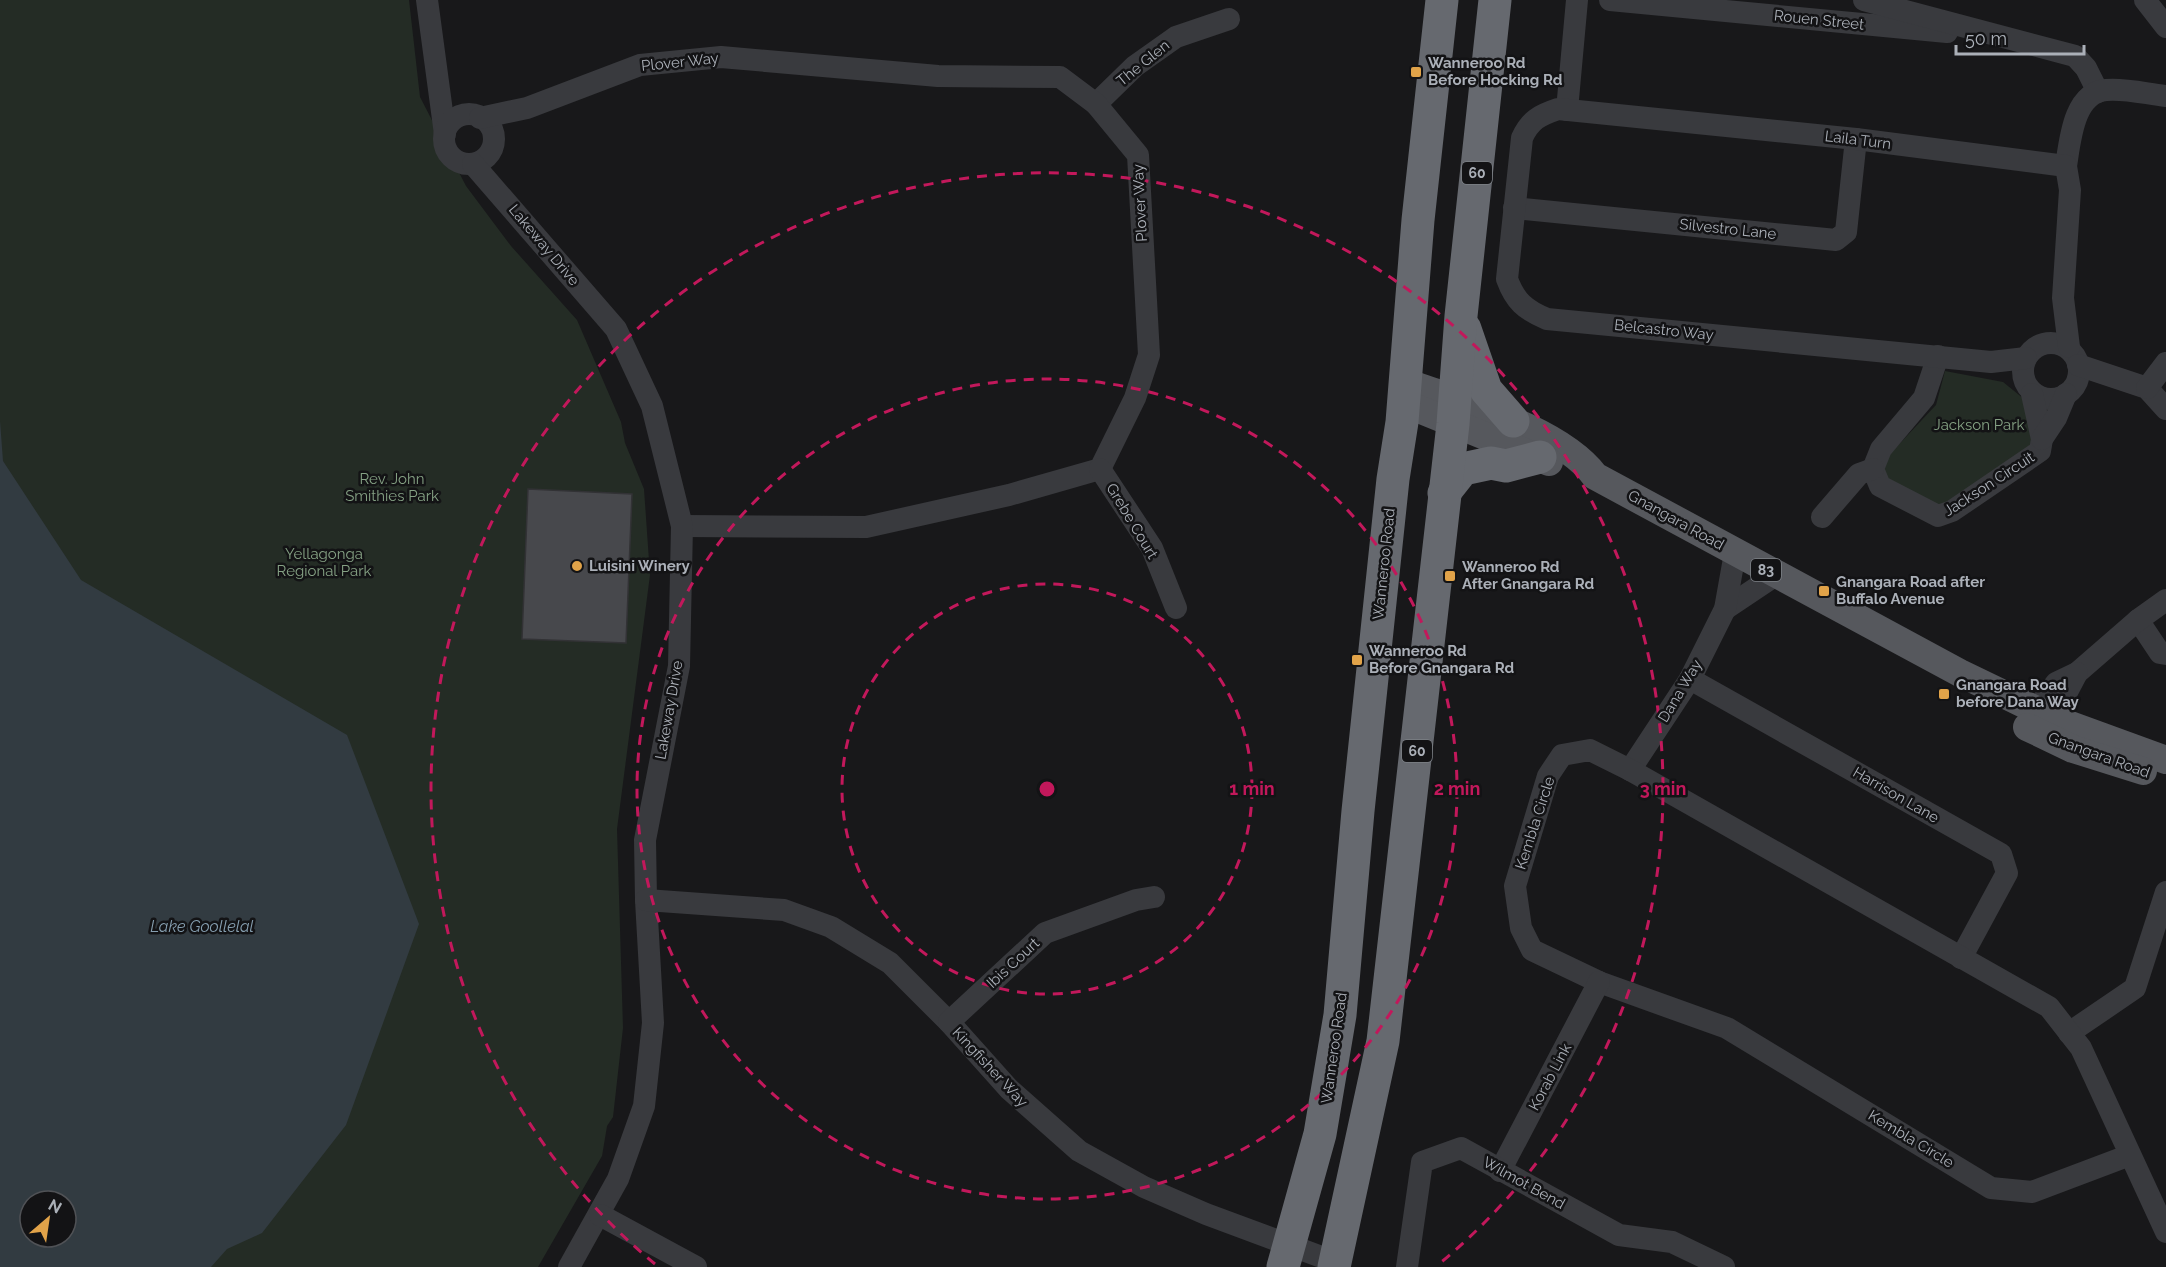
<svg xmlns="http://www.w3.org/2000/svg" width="2166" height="1267" viewBox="0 0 2166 1267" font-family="Raleway,sans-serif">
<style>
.green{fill:#242c25;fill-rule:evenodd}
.water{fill:#323b41;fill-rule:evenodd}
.building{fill:#47484c;stroke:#323235;stroke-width:1.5}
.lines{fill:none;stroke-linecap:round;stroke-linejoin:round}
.minor{stroke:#393a3e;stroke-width:22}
.major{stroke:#56585d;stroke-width:28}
.highway{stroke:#66696f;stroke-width:33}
.ring{fill:none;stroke:#c2185b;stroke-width:3;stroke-dasharray:10 8}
.poi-dot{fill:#e1a349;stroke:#131315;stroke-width:2}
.labels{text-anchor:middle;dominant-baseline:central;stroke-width:5;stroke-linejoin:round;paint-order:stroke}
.shield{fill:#131315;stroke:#7d8187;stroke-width:1.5}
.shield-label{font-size:14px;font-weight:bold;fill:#abb0b8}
.street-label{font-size:15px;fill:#abb0b8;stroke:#131315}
.poi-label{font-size:15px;font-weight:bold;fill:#abb0b8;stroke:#131315;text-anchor:start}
.park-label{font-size:15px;fill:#85a184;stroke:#131315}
.water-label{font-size:16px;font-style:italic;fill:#869fb0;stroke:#131315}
.centre{fill:#c2185b;stroke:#131315;stroke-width:3}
.ring-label{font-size:18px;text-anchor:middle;font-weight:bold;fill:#c2185b;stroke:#131315;stroke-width:5;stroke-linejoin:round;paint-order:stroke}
</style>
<rect width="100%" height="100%" fill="#18181a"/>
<g class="green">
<path d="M0,0H409L420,97L466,186L511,246L577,320L621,422L625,443L644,489L650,575L617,829L623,1028L613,1117L607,1126L602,1156L538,1267H0ZM30,1201H66V1237H30Z"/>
<path d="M1945,371L2003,382L2024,399L2032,440L2029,447L1938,510L1885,481L1881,468L1889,455L1936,405Z"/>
</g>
<path class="water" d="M0,421L3,461L81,580L347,735L419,924L346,1125L262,1233L227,1249L211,1267H0ZM30,1201H66V1237H30Z"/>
<path class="building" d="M528,489L632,494L626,643L522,639Z"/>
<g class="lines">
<g class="minor">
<path d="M427,0L445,134"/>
<path d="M1610,0L1947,32L1951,24"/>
<path d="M1864,0L2075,56L2086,68L2098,92"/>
<path d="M2145,0L2166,27"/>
<path d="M1096,104L1135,66L1176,37L1229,19"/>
<path d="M1567,110L1577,0"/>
<circle cx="469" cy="139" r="25"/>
<path d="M480,118L527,108L640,65L721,57L938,76L1060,77L1096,104L1138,155L1149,355L1135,398L1100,469L1009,495L866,527L682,526"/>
<path d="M473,164L616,329L652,406L682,526L679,666L645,840L646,900L653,1023L644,1106L618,1179L569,1267"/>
<path d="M2066,166C2070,142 2073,93 2106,90C2125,88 2147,94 2166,96"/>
<path d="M1514,208L1836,240L1846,232L1856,139"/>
<circle cx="2051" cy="371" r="28"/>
<path d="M1938,356L1924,398L1881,449L1873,469L1880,486L1938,516L1952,511L2040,451L2042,439L2032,394"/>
<path d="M2026,358L1991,362L1547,319C1525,310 1515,301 1507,279L1522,138C1530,120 1540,115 1558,109L1856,139L2066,166L2070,190L2063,298L2069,347"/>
<path d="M2078,365L2147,388L2166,409"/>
<path d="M2147,388L2166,363"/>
<path d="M2042,439L2056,418L2066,394"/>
<path d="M1100,469L1152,548L1176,608"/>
<path d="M1822,517L1859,474L1873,469"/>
<path d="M1725,609L1776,575"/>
<path d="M2138,620L2160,653L2166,654"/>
<path d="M1690,679L2001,854L2007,873L1961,958"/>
<path d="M2031,724L2036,710L2056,683L2077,673L2138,620L2166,600"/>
<path d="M2054,736L2066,694L2077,673"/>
<path d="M1630,770L1690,679L1725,609L1735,553"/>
<path d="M646,900L784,910L831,927L890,963L949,1022L1009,1089L1079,1151L1144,1187L1206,1214L1335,1262"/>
<path d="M949,1022L1045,933L1136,900L1154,897"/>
<path d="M2069,1033L2135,988L2166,892"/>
<path d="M2130,1155L2032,1192L1991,1188L1727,1028L1599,982L1532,950L1521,928L1515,886L1548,776L1562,755L1590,750L1630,770L2049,1007L2081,1048L2166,1232"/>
<path d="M1500,1171L1599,982"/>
<path d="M600,1215L696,1267"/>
<path d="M1407,1267L1422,1162L1461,1148L1619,1235L1672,1242L1724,1267"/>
</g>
<g class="major">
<path d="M1406,382C1462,403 1559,428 1595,476L1960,673L2059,721L2166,760"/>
<path d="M1404,403L1549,462"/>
<path d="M2027,727L2073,749L2143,771"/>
</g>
<g class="highway">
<path d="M1465,329L1486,390L1513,421"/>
<path d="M1444,493L1463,469L1491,463L1506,466L1540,457"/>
<path d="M1283,1267L1320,1134L1340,1015L1358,811L1393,479L1402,422L1418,220L1442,0"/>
<path d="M1334,1267L1383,1041L1453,424L1461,316L1495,0"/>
</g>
</g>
<g class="ring">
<circle cx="1047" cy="789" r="205"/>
<circle cx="1047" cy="789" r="410"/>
<path d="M655 1264A616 616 0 1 1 1439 1264"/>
</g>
<g class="poi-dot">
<rect x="1410" y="66" width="12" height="12" rx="3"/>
<circle cx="577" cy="566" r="6"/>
<rect x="1444" y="570" width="12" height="12" rx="3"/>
<rect x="1818" y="585" width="12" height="12" rx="3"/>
<rect x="1351" y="654" width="12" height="12" rx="3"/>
<rect x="1938" y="688" width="12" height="12" rx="3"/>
</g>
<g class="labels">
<g class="shield">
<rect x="1462" y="162" width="30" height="22" rx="4.5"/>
<rect x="1751" y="559" width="30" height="22" rx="4.5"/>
<rect x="1402" y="740" width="30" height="22" rx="4.5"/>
</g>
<g class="shield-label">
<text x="1477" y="173">60</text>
<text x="1766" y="570">83</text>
<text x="1417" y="751">60</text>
</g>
<g class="street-label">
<text transform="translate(1819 20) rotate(6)">Rouen Street</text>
<text transform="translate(680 62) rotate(-6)">Plover Way</text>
<text transform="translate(1143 63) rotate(-39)">The Glen</text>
<text transform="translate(1858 140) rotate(7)">Laila Turn</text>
<text transform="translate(1140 203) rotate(-93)">Plover Way</text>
<text transform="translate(1728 229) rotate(6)">Silvestro Lane</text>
<text transform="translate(544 245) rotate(50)">Lakeway Drive</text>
<text transform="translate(1664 330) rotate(6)">Belcastro Way</text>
<text transform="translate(1989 484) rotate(-33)">Jackson Circuit</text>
<text transform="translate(1676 520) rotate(29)">Gnangara Road</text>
<text transform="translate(1132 521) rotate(59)">Grebe Court</text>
<text transform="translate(1384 564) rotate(-84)">Wanneroo Road</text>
<text transform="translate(1680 691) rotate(-59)">Dana Way</text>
<text transform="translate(669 710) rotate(-80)">Lakeway Drive</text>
<text transform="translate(2099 755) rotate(20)">Gnangara Road</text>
<text transform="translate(1896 795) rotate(30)">Harrison Lane</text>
<text transform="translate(1535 823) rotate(-72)">Kembla Circle</text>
<text transform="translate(1013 963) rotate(-43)">Ibis Court</text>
<text transform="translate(1334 1048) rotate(-82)">Wanneroo Road</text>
<text transform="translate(990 1067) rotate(47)">Kingfisher Way</text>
<text transform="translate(1550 1077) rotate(-62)">Korab Link</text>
<text transform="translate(1911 1139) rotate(31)">Kembla Circle</text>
<text transform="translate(1524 1183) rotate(29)">Wilmot Bend</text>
</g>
<g class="poi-label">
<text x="1428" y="63">Wanneroo Rd<tspan x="1428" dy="17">Before Hocking Rd</tspan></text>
<text x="589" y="566">Luisini Winery</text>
<text x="1462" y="567">Wanneroo Rd<tspan x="1462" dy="17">After Gnangara Rd</tspan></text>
<text x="1836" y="582">Gnangara Road after<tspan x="1836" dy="17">Buffalo Avenue</tspan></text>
<text x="1369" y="651">Wanneroo Rd<tspan x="1369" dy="17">Before Gnangara Rd</tspan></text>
<text x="1956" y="685">Gnangara Road<tspan x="1956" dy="17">before Dana Way</tspan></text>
</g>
<g class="park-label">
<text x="1979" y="425">Jackson Park</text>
<text x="392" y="479">Rev. John<tspan x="392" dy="17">Smithies Park</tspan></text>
<text x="324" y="554">Yellagonga<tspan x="324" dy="17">Regional Park</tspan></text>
</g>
<g class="water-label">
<text x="202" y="926">Lake Goollelal</text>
</g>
</g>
<circle cx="1047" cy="789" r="9" class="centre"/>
<g class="ring-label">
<text x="1252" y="795">1 min</text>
<text x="1457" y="795">2 min</text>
<text x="1663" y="795">3 min</text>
</g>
<g transform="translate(48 1219) rotate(29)"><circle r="28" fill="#131315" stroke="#505256" stroke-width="1.5"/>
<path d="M0-4.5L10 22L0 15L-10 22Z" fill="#e1a349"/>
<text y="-9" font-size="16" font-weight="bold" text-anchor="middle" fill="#abb0b8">N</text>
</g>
<path d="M1956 45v9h128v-9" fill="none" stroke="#abb0b8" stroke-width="3"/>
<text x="1965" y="45" font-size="18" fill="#abb0b8" stroke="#131315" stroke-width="4.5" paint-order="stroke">50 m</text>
</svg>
